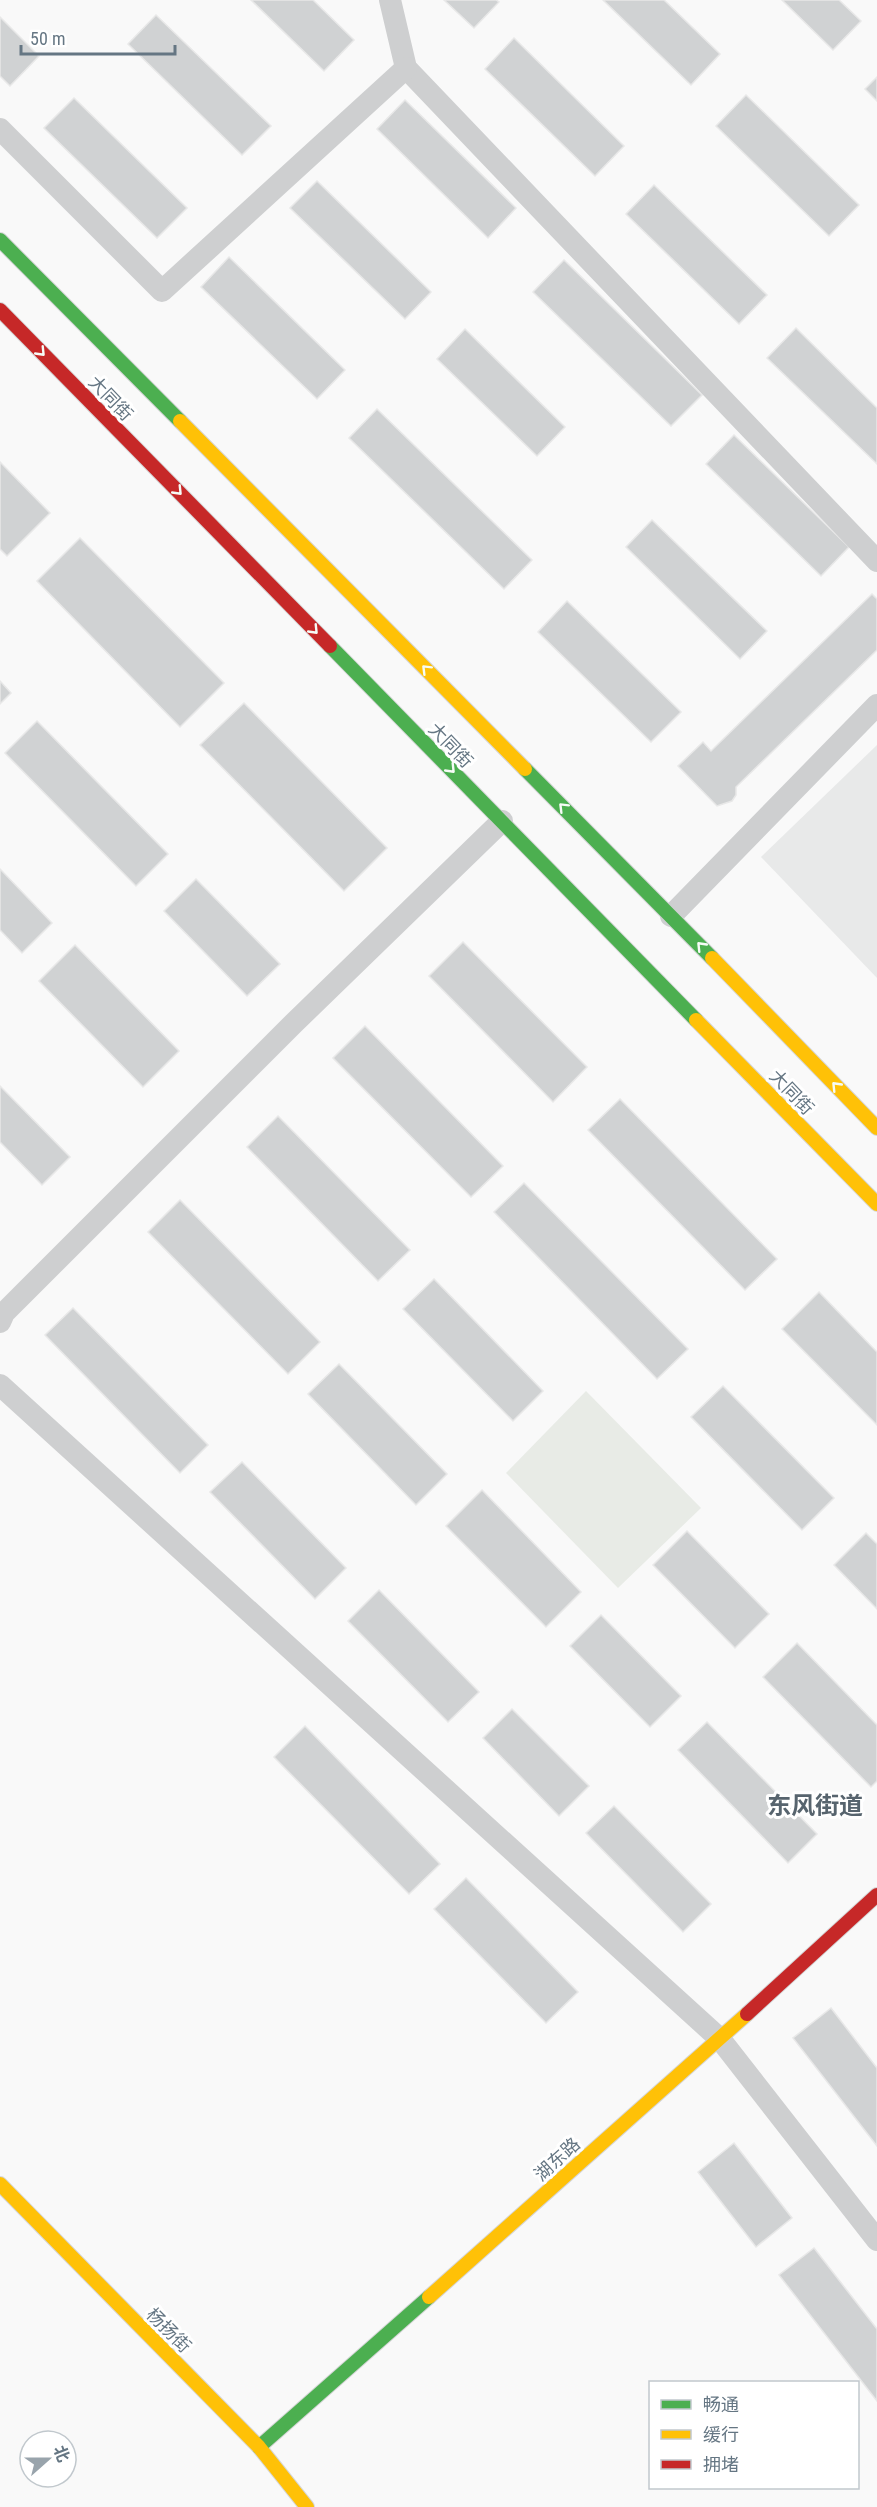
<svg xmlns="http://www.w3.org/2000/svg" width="877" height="2507" viewBox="0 0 877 2507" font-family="'Roboto Condensed','Noto Sans SC',sans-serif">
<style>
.built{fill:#e8e9e9}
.green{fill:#e8ebe6}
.building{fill:#d0d2d3;stroke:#e8e8e8;stroke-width:1.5}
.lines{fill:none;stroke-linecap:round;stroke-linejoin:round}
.fast-casing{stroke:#d5d6d7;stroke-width:16}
.slow-casing{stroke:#d5d6d7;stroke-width:16}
.jam-casing{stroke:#d5d6d7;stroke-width:16}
.street{stroke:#cecfd0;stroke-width:22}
.fast{stroke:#4caf50;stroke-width:14}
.slow{stroke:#ffc107;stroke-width:14}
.jam{stroke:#c62828;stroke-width:14}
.oneway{stroke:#f6fbf6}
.labels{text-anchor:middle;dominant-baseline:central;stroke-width:6;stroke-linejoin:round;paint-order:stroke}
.street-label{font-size:18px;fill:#657683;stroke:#fff}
.district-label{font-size:24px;font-weight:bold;fill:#57646e;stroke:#fff}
</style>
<rect width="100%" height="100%" fill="#f9f9f9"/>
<path class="built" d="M877,745V978L761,857Z"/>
<path class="green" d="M586,1391L701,1508L618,1588L506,1473Z"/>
<g class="building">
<path d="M251,0H313L354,40L324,71Z"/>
<path d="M444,0H496L499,2L474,28Z"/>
<path d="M603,0H664L720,54L691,85Z"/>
<path d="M782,0H839L861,21L833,50Z"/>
<path d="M156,15L271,126L242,155L128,44Z"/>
<path d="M0,17L39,56L10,86L0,76Z"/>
<path d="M514,38L624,146L595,176L485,69Z"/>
<path d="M877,77V101L865,89Z"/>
<path d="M746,95L859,205L829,236L716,126Z"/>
<path d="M74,98L187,208L157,238L44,128Z"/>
<path d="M405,100L516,208L488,238L377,129Z"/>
<path d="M317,181L431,292L405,319L290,208Z"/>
<path d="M654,185L767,295L739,324L626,214Z"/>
<path d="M229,257L345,370L317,399L201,287Z"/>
<path d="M564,260L702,395L671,426L533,292Z"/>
<path d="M796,328L877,408V464L767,358Z"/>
<path d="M465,329L565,427L537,456L437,359Z"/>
<path d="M377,409L532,560L504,589L349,438Z"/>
<path d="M734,435L849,547L821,576L706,464Z"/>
<path d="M0,462L50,513L7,556L0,549Z"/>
<path d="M652,520L767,631L740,659L626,547Z"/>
<path d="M80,538L224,683L180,727L37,581Z"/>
<path d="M872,594L877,599V650L736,787V795L732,801L717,806L678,766L703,742L711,751Z"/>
<path d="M567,601L681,712L651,742L538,632Z"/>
<path d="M0,681L11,693L0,704Z"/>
<path d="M244,703L387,848L344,891L200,745Z"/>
<path d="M37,721L168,854L136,886L5,753Z"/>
<path d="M0,869L52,923L22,953L0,930Z"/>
<path d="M196,879L280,964L247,996L164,911Z"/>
<path d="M463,942L587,1067L553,1102L429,976Z"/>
<path d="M75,945L179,1051L143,1087L39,981Z"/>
<path d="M365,1026L503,1166L471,1197L333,1058Z"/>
<path d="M0,1086L70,1157L42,1185L0,1142Z"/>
<path d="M620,1099L777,1259L745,1290L588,1130Z"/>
<path d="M278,1116L410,1250L378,1281L247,1147Z"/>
<path d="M524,1183L688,1349L657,1379L494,1212Z"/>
<path d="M180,1200L320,1342L288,1374L148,1232Z"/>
<path d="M434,1279L543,1391L513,1421L403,1309Z"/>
<path d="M819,1292L877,1352V1425L782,1329Z"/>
<path d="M73,1308L208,1445L180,1473L45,1335Z"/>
<path d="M339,1364L447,1474L416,1505L308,1394Z"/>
<path d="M723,1386L834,1498L802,1530L691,1417Z"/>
<path d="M242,1462L346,1568L315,1599L210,1492Z"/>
<path d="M482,1490L581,1592L546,1627L446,1526Z"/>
<path d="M687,1531L769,1614L735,1648L653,1565Z"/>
<path d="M866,1533L877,1544V1609L834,1565Z"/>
<path d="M379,1590L479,1692L448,1722L348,1621Z"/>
<path d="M601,1615L681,1696L650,1727L570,1646Z"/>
<path d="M797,1643L877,1725V1781L871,1787L763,1677Z"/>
<path d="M512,1709L589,1786L559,1816L483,1738Z"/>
<path d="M707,1722L817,1834L788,1863L678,1750Z"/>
<path d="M305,1726L440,1864L409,1894L274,1757Z"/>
<path d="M614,1806L711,1904L683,1932L586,1833Z"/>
<path d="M466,1878L578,1992L546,2023L434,1909Z"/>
<path d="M831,2008L877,2068V2146L793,2038Z"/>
<path d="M734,2143L792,2218L756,2247L698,2172Z"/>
<path d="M814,2248L877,2329V2401L779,2275Z"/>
</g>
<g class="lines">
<defs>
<g id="fast">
<path d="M0,240L180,421"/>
<path d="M330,646L696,1020"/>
<path d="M525,769L712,958"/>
<path d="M259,2447L429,2297"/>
</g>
<g id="slow">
<path d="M180,421L525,769"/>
<path d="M712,958L877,1128"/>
<path d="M696,1020L877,1204"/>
<path d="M0,2184L259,2447L307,2507"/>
<path d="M429,2297L747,2014"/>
</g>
<g id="jam">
<path d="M0,310L330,646"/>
<path d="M747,2014L877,1895"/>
</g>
</defs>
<use href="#fast" class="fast-casing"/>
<use href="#slow" class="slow-casing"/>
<use href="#jam" class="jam-casing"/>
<g class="street">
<path d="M390,0L406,68L877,561"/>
<path d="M0,129L162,291L406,68"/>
<path d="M671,916L877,705"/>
<path d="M0,1322L4,1313L294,1023L502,821"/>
<path d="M0,1385L720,2039L877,2240"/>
</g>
<use href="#fast" class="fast"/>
<use href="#slow" class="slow"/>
<use href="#jam" class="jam"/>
</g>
<defs><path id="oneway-chevron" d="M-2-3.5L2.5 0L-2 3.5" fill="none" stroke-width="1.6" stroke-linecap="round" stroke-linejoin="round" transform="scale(1.5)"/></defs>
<g class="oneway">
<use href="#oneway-chevron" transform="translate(41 352) rotate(46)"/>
<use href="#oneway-chevron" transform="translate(178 491) rotate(46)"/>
<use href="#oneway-chevron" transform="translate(314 630) rotate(46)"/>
<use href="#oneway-chevron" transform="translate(426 669) rotate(-135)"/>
<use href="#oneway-chevron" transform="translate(451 769) rotate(46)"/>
<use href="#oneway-chevron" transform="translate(563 807) rotate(-135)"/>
<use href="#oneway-chevron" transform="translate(701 946) rotate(-134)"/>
<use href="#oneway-chevron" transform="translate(836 1086) rotate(-134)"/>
</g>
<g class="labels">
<g class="street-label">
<text transform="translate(111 398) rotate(46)">大同街</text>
<text transform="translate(451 745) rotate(46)">大同街</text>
<text transform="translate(792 1092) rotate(46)">大同街</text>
<text transform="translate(557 2159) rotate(-42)">湖东路</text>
<text transform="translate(169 2330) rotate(45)">杨扬街</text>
</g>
<g class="district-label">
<text x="815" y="1806">东风街道</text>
</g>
</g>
<rect x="649" y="2381" width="210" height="108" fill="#ffffff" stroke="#c1c8cd" stroke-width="1.5"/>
<rect x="661" y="2400" width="30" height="9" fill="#4caf50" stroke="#c1c8cd" stroke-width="1.5"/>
<text x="703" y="2411" font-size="18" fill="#657683">畅通</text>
<rect x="661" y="2430" width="30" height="9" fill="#ffc107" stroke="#c1c8cd" stroke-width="1.5"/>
<text x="703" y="2441" font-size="18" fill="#657683">缓行</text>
<rect x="661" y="2460" width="30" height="9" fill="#c62828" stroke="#c1c8cd" stroke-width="1.5"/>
<text x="703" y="2471" font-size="18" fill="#657683">拥堵</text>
<g transform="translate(48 2459) rotate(69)"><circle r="28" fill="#ffffff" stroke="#c1c8cd" stroke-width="1.5"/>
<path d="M0-4.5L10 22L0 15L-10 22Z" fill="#99a4ac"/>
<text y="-9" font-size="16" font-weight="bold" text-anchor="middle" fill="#657683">北</text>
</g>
<path d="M21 45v9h154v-9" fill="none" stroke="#657683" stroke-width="3"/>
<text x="30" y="45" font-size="18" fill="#657683" stroke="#ffffff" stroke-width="4.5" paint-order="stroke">50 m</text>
</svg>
